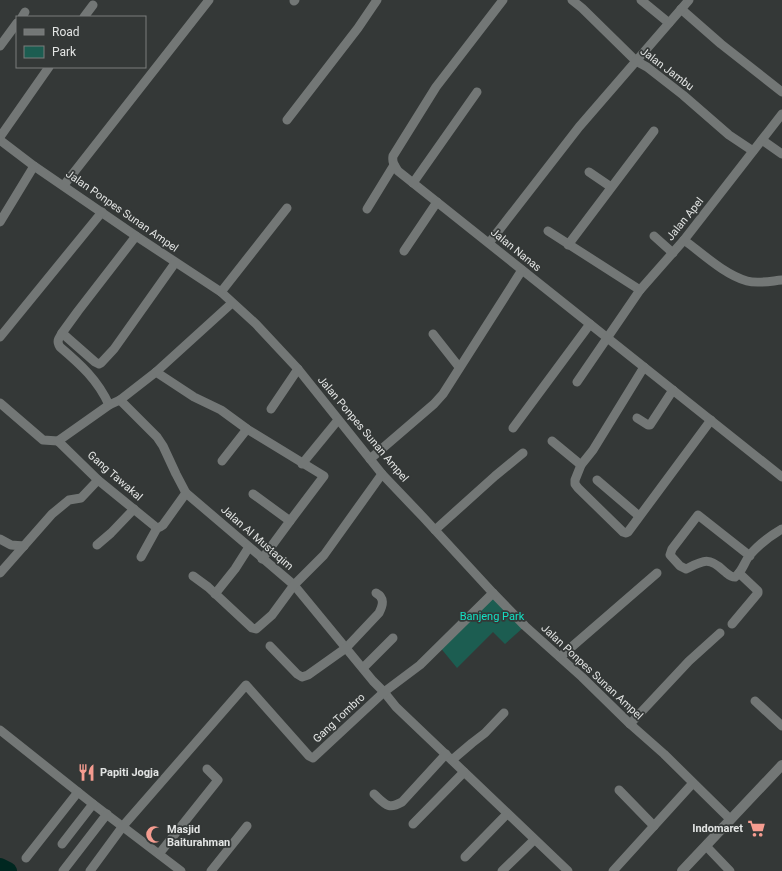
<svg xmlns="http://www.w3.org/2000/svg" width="782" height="871" viewBox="0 0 782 871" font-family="Roboto,sans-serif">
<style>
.green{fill:#1c5d51}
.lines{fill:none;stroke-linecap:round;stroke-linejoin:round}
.river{stroke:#002720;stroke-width:18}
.minor{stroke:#737776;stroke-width:9}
.tertiary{stroke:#737776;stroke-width:10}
.labels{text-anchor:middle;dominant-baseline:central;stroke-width:3.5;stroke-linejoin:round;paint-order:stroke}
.street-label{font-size:11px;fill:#e2e4e3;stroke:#343837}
.park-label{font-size:11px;fill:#13e1c4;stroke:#343837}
.poi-label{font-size:11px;font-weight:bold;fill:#e2e4e3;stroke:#343837;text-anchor:start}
</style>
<rect width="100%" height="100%" fill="#343837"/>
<path class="green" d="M493,593L525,626L505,644L493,632L457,668L439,646Z"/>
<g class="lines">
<path class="river" d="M0,867L8,871"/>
<g class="minor">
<path d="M503,0L436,87L393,156C392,162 394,165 398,171L782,477"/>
<path d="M572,0L582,8L636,61L647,67L683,95L729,135L753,151"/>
<path d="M641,0L669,23"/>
<path d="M294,1L295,0"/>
<path d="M681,9L721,44L782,92"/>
<path d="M22,17L25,12"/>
<path d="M84,17L93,5"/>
<path d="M0,46L17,23"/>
<path d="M287,120L358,28L377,0"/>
<path d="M0,137L49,67"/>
<path d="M0,140L34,166L136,236L221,292L256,324L298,369L382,474L423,517L493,593L525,626L582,677L630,724L664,754L730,819"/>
<path d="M762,140L782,154"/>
<path d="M589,172L611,187"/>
<path d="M413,183L477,92"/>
<path d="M64,185L209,0"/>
<path d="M367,209L394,165"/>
<path d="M0,222L34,166"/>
<path d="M548,231L640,290"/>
<path d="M136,236L78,311L62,333L95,362L99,364L101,363L114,349L175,263"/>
<path d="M654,236L673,253"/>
<path d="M684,240C703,254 725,275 747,281C758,284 771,281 782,280"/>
<path d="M489,243L579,127L689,0"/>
<path d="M568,245L654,131"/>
<path d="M404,251L437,202"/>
<path d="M221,292L287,208"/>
<path d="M62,333C59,338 56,341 60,347C80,364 98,380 109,405"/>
<path d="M433,334L459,367"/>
<path d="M0,337L102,212"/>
<path d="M644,367L593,450L581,465L575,480V484L578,488L623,532L626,533L628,532L711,420"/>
<path d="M156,372L194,397L221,410L247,429L324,476L290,521"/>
<path d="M577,382L640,290L684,240L782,114"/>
<path d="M120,400L157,437L163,446L176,474L186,493L294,585L373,681L384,692L396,707L568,871"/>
<path d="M0,403L43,440L58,441L109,405L120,400L156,372L232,303"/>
<path d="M271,409L298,369"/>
<path d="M637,418L648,425H650L673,390"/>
<path d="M513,428L590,324"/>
<path d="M58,441L98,480L157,528"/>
<path d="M552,441L581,465"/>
<path d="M370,459L434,404L443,394L522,270"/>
<path d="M222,461L247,429"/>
<path d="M302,464L338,420"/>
<path d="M597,480L639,516"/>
<path d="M253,494L290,521L262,559"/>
<path d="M157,528L160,527L163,525L186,493"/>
<path d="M435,530L495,476L523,453"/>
<path d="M0,539L11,545L24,546"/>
<path d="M97,545L111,533L134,509"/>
<path d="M750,556L698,515L672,549L670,555L680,566L686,569C704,560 709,557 724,571C728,574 730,577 735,577C742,572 744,563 749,556C758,545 770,536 782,529"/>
<path d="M141,557L157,528"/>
<path d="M0,573L52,514L69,500L81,498L98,480"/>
<path d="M193,576L208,587L252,628L256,629L272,615L294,585L324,555L382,474"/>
<path d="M215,594L235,569L249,547"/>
<path d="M732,624L758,593V591L739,573"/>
<path d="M270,646L297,674L302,677L308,675L346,648L379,613C383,605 385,598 376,593"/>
<path d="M560,657L657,573"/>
<path d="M363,668L393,638"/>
<path d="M755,701L782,726"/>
<path d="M630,724L689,661L720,633"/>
<path d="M0,730L93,804L181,871"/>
<path d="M452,760L472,743L485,733L504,713"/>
<path d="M619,790L654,826"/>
<path d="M374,794C385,804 388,810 402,802L446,754"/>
<path d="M413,824L464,772"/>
<path d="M62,844L93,804"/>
<path d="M706,846L730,871"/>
<path d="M159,854L218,780L207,769"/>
<path d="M465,857L507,814"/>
<path d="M26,858L78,792"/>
<path d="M63,871L107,814"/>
<path d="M90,871L123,826L246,685L309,756L313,758L384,692L420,665L493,593"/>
<path d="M211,871L247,826"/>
<path d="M502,871L534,840"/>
<path d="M613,871L693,783"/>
</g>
<path class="tertiary" d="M682,871L782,765"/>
</g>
<defs>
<symbol id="restaurant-bare" viewBox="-9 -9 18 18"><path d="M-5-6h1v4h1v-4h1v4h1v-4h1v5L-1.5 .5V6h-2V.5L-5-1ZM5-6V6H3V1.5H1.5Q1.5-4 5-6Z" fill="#f59c90" stroke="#343837" stroke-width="2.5" paint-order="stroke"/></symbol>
<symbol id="supermarket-bare" viewBox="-9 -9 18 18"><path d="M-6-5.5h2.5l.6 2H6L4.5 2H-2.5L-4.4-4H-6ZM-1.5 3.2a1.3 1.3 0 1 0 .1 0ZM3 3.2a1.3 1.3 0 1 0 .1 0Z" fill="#f59c90" stroke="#343837" stroke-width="2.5" paint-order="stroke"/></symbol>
<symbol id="mosque-bare" viewBox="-9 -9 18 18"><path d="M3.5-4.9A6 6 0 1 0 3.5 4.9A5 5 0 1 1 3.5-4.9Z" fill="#f59c90" stroke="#343837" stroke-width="2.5" paint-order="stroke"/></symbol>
</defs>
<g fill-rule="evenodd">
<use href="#restaurant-bare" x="74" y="760" width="25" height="25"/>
<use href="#supermarket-bare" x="744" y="816" width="25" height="25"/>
<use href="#mosque-bare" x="142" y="822" width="25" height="25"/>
</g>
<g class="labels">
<g class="street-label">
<text transform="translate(667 69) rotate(37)">Jalan Jambu</text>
<text transform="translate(122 211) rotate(35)">Jalan Ponpes Sunan Ampel</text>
<text transform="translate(685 219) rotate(-51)">Jalan Apel</text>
<text transform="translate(516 250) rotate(39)">Jalan Nanas</text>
<text transform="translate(363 429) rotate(50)">Jalan Ponpes Sunan Ampel</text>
<text transform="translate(115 476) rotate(41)">Gang Tawakal</text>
<text transform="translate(257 538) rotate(41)">Jalan Al Mustaqim</text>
<text transform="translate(592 672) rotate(43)">Jalan Ponpes Sunan Ampel</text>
<text transform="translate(339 718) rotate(-43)">Gang Tombro</text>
</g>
<g class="park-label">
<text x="492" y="616">Banjeng Park</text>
</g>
<g class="poi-label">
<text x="100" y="772">Papiti Jogja</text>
<text x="743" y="828" text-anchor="end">Indomaret</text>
<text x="167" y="829">Masjid<tspan x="167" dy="13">Baiturahman</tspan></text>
</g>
</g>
<rect x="16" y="16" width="130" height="52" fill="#343837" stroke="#7a7d7c"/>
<rect x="24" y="29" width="20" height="6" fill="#737776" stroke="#7a7d7c"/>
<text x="52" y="36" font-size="12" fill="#e2e4e3">Road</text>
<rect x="24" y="46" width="20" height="12" fill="#1c5d51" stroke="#7a7d7c"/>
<text x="52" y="56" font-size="12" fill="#e2e4e3">Park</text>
</svg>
